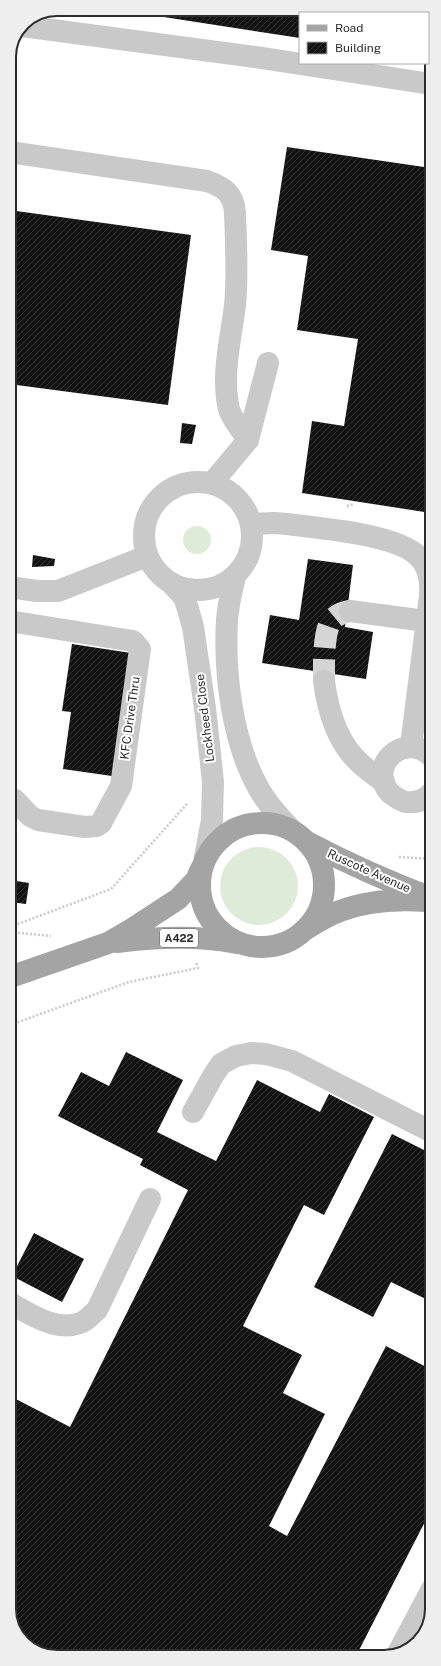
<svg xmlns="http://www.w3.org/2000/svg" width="441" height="1666" viewBox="0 0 441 1666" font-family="'Public Sans',sans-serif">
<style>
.grass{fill:#deebd9}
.building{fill:url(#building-hatch)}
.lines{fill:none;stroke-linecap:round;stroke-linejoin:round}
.minor-tunnel{stroke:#d5d5d5;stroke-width:22;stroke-dasharray:22 11;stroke-linecap:butt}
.path{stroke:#c9c9c9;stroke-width:2.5;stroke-dasharray:2 2;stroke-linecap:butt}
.minor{stroke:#c9c9c9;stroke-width:22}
.major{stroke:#a4a4a4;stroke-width:22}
.labels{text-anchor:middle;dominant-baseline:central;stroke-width:4;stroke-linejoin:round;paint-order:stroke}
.shield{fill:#fff;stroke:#6b6b6b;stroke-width:1}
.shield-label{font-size:11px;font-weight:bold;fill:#2c2c2c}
.street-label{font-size:12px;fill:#2c2c2c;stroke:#fff}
.rim{fill:none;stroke:#2c2c2c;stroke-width:2}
</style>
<defs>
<pattern id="building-hatch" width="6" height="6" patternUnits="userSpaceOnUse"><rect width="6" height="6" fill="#131313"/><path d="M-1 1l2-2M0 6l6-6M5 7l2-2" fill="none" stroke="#363636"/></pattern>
</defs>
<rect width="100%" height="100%" fill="#fff"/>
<g class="grass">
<circle cx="197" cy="540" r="14"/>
<circle cx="259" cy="886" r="39"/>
</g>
<g class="building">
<path d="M112,9H390L398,13H300V38Z"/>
<path d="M428,42L431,47V58H428Z"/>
<path d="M287,147L431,168V513L302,493L312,421L344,426L358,339L297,330L308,256L271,250Z"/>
<path d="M9,210L191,235L168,405L9,384Z"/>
<path d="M182,423L196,425L192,444L180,443Z"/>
<path d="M33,555L55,559L54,566L32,567Z"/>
<path d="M308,559L353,565L345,627L373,632L366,679L262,663L270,615L299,620Z"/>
<path d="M72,644L131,653L112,776L63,769L71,712L62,711Z"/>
<path d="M10,880L29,883L26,904L10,902Z"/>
<path d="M126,1052L183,1080L157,1132L216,1161L257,1080L320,1112L329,1094L374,1117L324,1215L304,1205L243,1326L302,1355L283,1393L325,1414L269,1526L287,1536L386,1346L432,1370V1508L356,1656L54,1657L25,1645L10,1619V1396L70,1427L188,1190L140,1165L143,1159L58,1116L81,1072L109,1086Z"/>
<path d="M392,1134L432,1154V1302L391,1282L373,1317L314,1287Z"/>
<path d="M34,1233L84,1259L62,1302L12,1276Z"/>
</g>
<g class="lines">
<path class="minor-tunnel" d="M324,681C324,666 323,634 331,621C336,615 343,612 350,611"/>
<g class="path">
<path d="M347,506L354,504"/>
<path d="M399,857L432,859"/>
<path d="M10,927L111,889L187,804"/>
<path d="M10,932L51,936"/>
<path d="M10,1025L129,982L198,968L196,962"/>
</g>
<g class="minor">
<path d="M22,26L262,58L431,84"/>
<path d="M9,152L207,181C224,187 234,194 235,213C236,244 238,275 235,305C231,339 221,375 229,409C231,418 243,432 248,440"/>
<circle cx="198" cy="536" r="54"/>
<path d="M212,483L248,440L268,363"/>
<path d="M251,524L274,523L287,524C318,528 396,534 418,556C429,566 431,581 430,596L411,746"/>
<path d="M235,576C232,590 228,605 227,620C224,673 232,742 259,789C268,805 280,818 293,831"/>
<path d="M172,584L184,597L188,609L193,627L205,708L213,782L212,820L205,857"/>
<path d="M9,587L37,591H58L147,556"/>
<path d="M350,611L426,621"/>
<path d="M9,621L133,641L140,649L121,786L101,823L97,826L85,827L38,820L30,816L15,800"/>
<path d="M324,681C328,712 337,744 362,765C369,771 377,777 384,782"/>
<path d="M431,756C404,730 366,767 390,793C395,797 400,801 406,802C416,803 425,800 431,793"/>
<path d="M193,1112L213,1076L221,1064L236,1056L251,1053L266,1054L292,1061L432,1132"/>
<path d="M10,1303C30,1314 56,1332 80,1323C87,1321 92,1314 97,1310L150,1199"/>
<path d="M398,1653L432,1589"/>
</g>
<g class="major">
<circle cx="262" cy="885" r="62"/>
<path d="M307,842C347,863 389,882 432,898"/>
<path d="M306,929C317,922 328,915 340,911C366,901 399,899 426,901"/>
<path d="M117,942C156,937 198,935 237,943"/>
<path d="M10,977L108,943L132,929L178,899L196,880L201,869"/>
</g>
</g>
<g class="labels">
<rect class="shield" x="160" y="929" width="38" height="18" rx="3"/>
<g class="shield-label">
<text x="179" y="938">A422</text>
</g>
<g class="street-label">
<text transform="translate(130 718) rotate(-82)">KFC Drive Thru</text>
<text transform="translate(205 718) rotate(-97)">Lockheed Close</text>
<text transform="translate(369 871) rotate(24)">Ruscote Avenue</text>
</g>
</g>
<path d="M0 0H441V1666H0ZM57 16H384A41 41 0 0 1 425 57V1609A41 41 0 0 1 384 1650H57A41 41 0 0 1 16 1609V57A41 41 0 0 1 57 16Z" fill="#eee" fill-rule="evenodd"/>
<path class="rim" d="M57 16H384A41 41 0 0 1 425 57V1609A41 41 0 0 1 384 1650H57A41 41 0 0 1 16 1609V57A41 41 0 0 1 57 16Z"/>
<rect x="299" y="12" width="130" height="52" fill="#ffffff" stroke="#ababab"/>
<rect x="307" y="25" width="20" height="6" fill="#a4a4a4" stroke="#ababab"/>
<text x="335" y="32" font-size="12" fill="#2c2c2c">Road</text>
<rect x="307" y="42" width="20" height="12" fill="url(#building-hatch)" stroke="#ababab"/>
<text x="335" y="52" font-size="12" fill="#2c2c2c">Building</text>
</svg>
